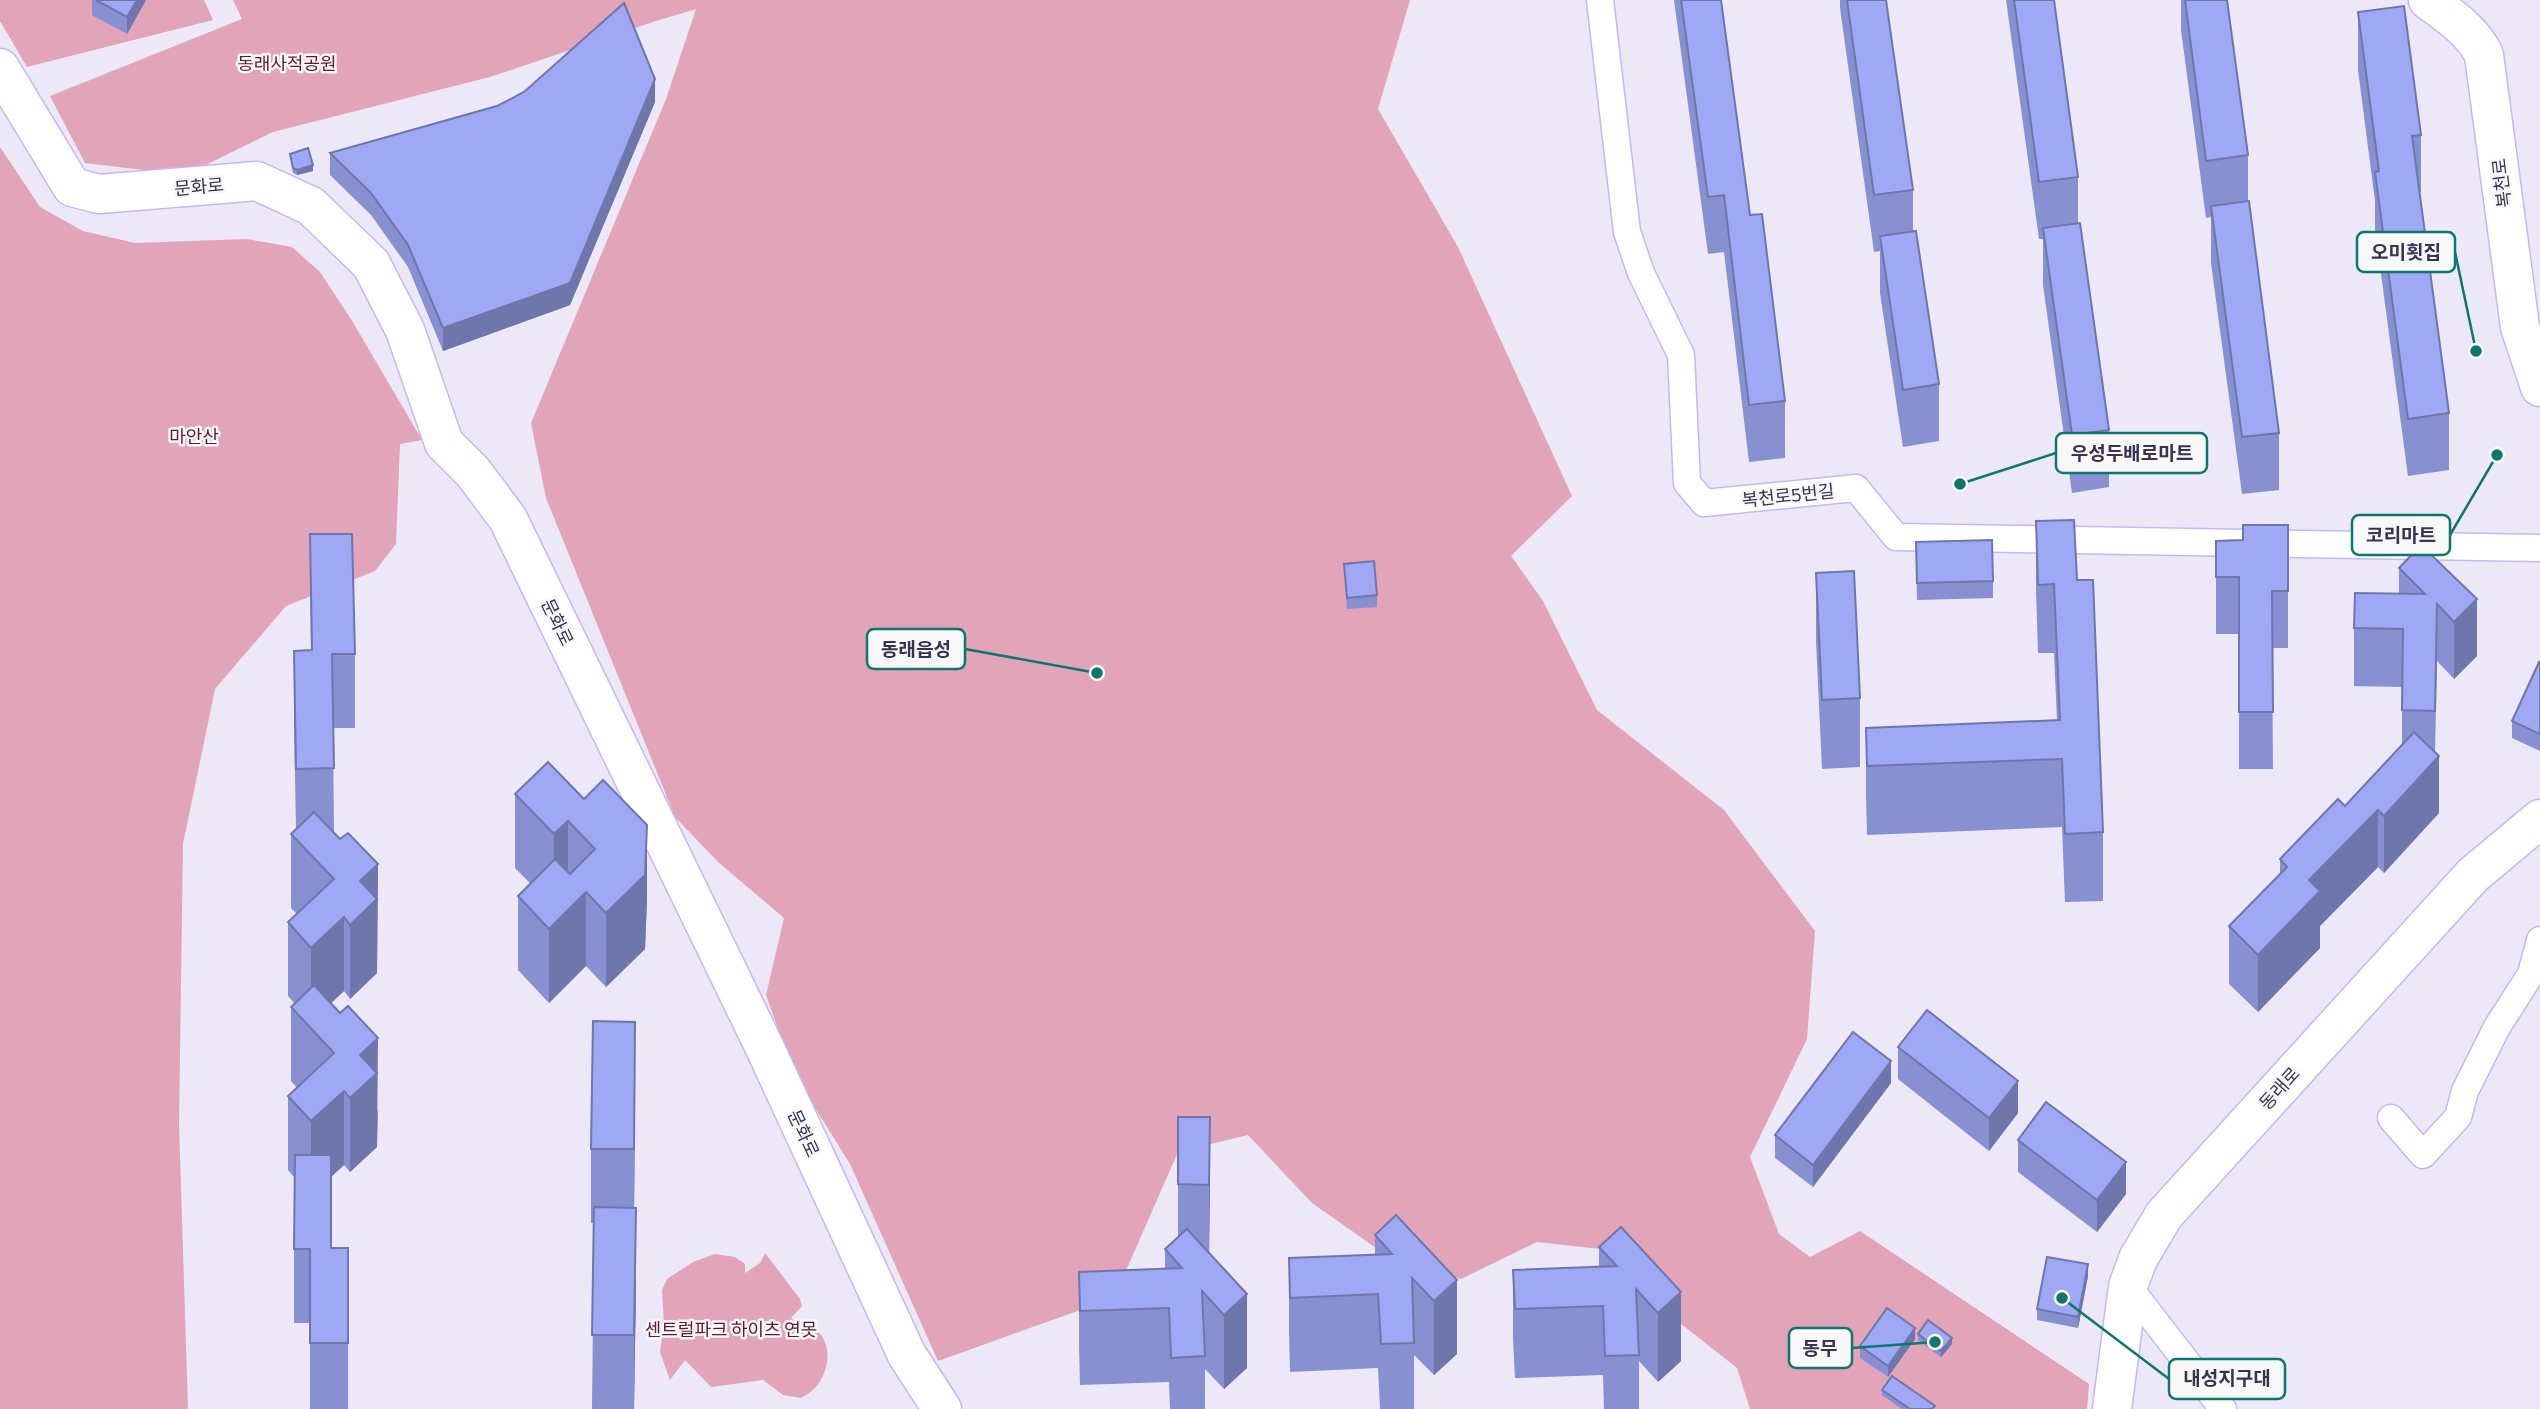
<svg xmlns="http://www.w3.org/2000/svg" width="2540" height="1409" viewBox="0 0 2540 1409" font-family="Commissioner,'Noto Sans KR',sans-serif">
<style>
.green{fill:#e2a4b8}
.lines{fill:none;stroke-linecap:round;stroke-linejoin:round}
.street-casing{stroke:#c8b6f4;stroke-width:29}
.secondary-casing{stroke:#c8b6f4;stroke-width:41}
.street{stroke:#fff;stroke-width:26}
.secondary{stroke:#fff;stroke-width:38}
.wall{fill:#8890d2}
.shaded-wall{fill:#6f76ab}
.building{fill:#9ea8f4;stroke:#6f76ab;stroke-width:2}
.labels{text-anchor:middle;dominant-baseline:central;stroke-width:5;stroke-linejoin:round;paint-order:stroke}
.park-label{font-size:18px;fill:#631538;stroke:#f8f8f8}
.street-label{font-size:18px;fill:#3b3150;stroke:#f8f8f8}
.leader{fill:none;stroke:#0f766e;stroke-width:2.5}
.callout-dot{fill:#0f766e;stroke:#f8f8f8;stroke-width:2.5}
.callout{fill:#f8f8f8;stroke:#0f766e;stroke-width:2.5}
.callout-label{font-size:19px;text-anchor:middle;font-weight:bold;fill:#3b3150}
</style>
<rect width="100%" height="100%" fill="#ece8f8"/>
<g class="green">
<path d="M0,0H204L213,20L27,67L0,21Z"/>
<path d="M233,0H1410L1378,109L1458,247L1572,496L1511,556L1543,601L1597,710L1724,810L1815,931L1807,1039L1750,1157L1779,1234L1810,1257L1860,1231L2089,1384L2087,1409H1750L1737,1368L1671,1316L1600,1249L1537,1242L1461,1279L1396,1262L1312,1203L1248,1135L1178,1152L1114,1298L938,1361L850,1164L794,1074L766,995L784,918L718,862L675,817L546,498L531,423L666,99L696,9L656,21L490,77L273,132L185,175L85,163L50,96L242,19Z"/>
<path d="M0,147L40,207L83,231L135,243L247,239L292,247L320,272L351,319L422,440L400,444L396,544L375,571L286,606L215,689L183,844L179,1124L188,1409H0Z"/>
<path d="M765,1253L800,1299L802,1306L791,1318C798,1325 808,1324 815,1329C834,1343 829,1373 815,1388C811,1392 806,1395 801,1398L783,1395L763,1380L711,1387L685,1360L670,1380L660,1352L664,1324L662,1290L667,1279L693,1262L715,1254L735,1257L745,1264V1273L760,1263Z"/>
</g>
<g class="lines">
<defs>
<g id="street">
<path d="M1600,0L1627,232L1641,273L1681,355L1687,483L1704,503L1856,488L1896,537L2540,548"/>
<path d="M2391,1118L2423,1155L2458,1117L2465,1091L2497,1027L2531,974L2540,940"/>
<path d="M2128,1286L2223,1409"/>
</g>
<g id="secondary">
<path d="M2428,0C2449,16 2472,30 2484,55L2520,327L2540,387"/>
<path d="M0,68L72,187L99,194L257,181L311,206L371,264L405,330L444,443L473,472L508,519L764,1046L907,1355L942,1409"/>
<path d="M2112,1409L2128,1286L2138,1259L2164,1215L2473,875L2540,819"/>
</g>
</defs>
<use href="#street" class="street-casing"/>
<use href="#secondary" class="secondary-casing"/>
<use href="#street" class="street"/>
<use href="#secondary" class="secondary"/>
</g>
<g class="wall">
<path d="M92,0H146L127,34L92,15Z"/>
<path d="M1674,0H1721L1750,215L1785,401V458L1749,462L1724,252L1708,254Z"/>
<path d="M1840,0H1886L1913,190V231L1939,384V441L1903,447L1880,293V251L1874,252L1840,8Z"/>
<path d="M2006,0H2054L2078,177V223L2109,430V487L2072,493L2043,285V239H2039Z"/>
<path d="M2181,0H2227L2248,155V201L2279,433V490L2242,494L2211,263V217L2206,218L2181,30Z"/>
<path d="M2358,12L2421,135V192H2420L2449,413V470L2408,476L2375,229V201L2358,70Z"/>
<path d="M655,102L570,305L443,351L408,267L371,215L330,175V153Z"/>
<path d="M290,154L313,171L297,175L293,173Z"/>
<path d="M2036,521L2077,580L2103,832V901L2065,902L2062,827L1867,835L1866,796V728L2057,720L2054,653H2038L2036,590Z"/>
<path d="M2288,525V648H2272L2273,769H2239V634H2216V541L2243,540Z"/>
<path d="M310,534L355,654V728H333L334,833L340,839L378,864L377,973L350,999L344,991L331,1003L378,1112L377,1147L350,1172L344,1165L331,1177V1248H348V1409H310V1323H294V1177L288,1170V1096L297,1088L291,1081V1007L295,1004L288,996V922L297,914L291,908V834L296,829L294,725V651H311Z"/>
<path d="M2421,545L2477,656L2454,679L2437,661L2435,752L2439,813L2384,873L2378,867L2320,926V948L2258,1012L2229,984V926L2280,874V859L2345,806L2402,745V687L2354,686V628L2399,594V568Z"/>
<path d="M1916,559L1993,581V598L1917,600Z"/>
<path d="M1344,564L1377,595V607L1347,609Z"/>
<path d="M1816,573L1860,698V767L1822,769L1816,641Z"/>
<path d="M2540,662V751L2512,738V721Z"/>
<path d="M548,762L647,899L645,949L606,987L586,966L549,1003L518,970V896L530,883L515,868V794Z"/>
<path d="M1898,1047L2018,1113L1989,1151L1898,1079Z"/>
<path d="M1891,1083L1813,1187L1775,1158V1135Z"/>
<path d="M635,1096L634,1208L636,1282L634,1409H592L594,1223H591V1149Z"/>
<path d="M1178,1117H1210L1209,1253L1247,1368L1224,1389L1205,1369V1409H1170L1169,1382L1080,1385L1079,1346V1272L1165,1269V1249L1178,1237Z"/>
<path d="M2018,1140L2126,1194L2097,1232L2018,1172Z"/>
<path d="M1396,1215L1457,1354L1434,1375L1414,1355V1409H1380L1378,1368L1290,1372L1289,1332V1258L1375,1255V1235Z"/>
<path d="M1621,1227L1681,1361L1658,1382L1639,1361V1409H1604L1603,1375L1515,1378L1513,1339V1270L1599,1267V1247Z"/>
<path d="M2088,1276L2078,1328L2037,1320V1309Z"/>
<path d="M1918,1334L1952,1344L1941,1357L1918,1340Z"/>
<path d="M1915,1339L1888,1377L1860,1358V1346Z"/>
<path d="M1882,1390L1935,1409H1941H1902L1882,1395Z"/>
</g>
<g class="shaded-wall">
<path d="M137,0H146L127,34V17Z"/>
<path d="M655,79V102L570,305L443,351V328Z"/>
<path d="M313,165V171L297,175V170Z"/>
<path d="M2477,599V656L2454,679V622Z"/>
<path d="M2437,604L2435,761L2439,756V813L2384,873V816L2435,761Z"/>
<path d="M2378,810V867L2320,926V948L2258,1012V955L2309,880Z"/>
<path d="M568,821V895L554,908V834Z"/>
<path d="M647,825V899L645,949L606,987V913Z"/>
<path d="M378,864L377,973L350,999V925L360,881Z"/>
<path d="M586,892V966L549,1003V929Z"/>
<path d="M344,917V991L311,1022V948Z"/>
<path d="M635,1022V1096L634,1223V1149Z"/>
<path d="M378,1038L377,1147L350,1172V1098L360,1055Z"/>
<path d="M1891,1061V1083L1813,1187V1165Z"/>
<path d="M2018,1081V1113L1989,1151V1118Z"/>
<path d="M344,1091V1165L311,1195V1121Z"/>
<path d="M1210,1117V1191L1209,1259V1185Z"/>
<path d="M2126,1162V1194L2097,1232V1200Z"/>
<path d="M636,1208V1282L634,1409V1335Z"/>
<path d="M2088,1264V1276L2078,1328V1317Z"/>
<path d="M1457,1280V1354L1434,1375V1301Z"/>
<path d="M1681,1292V1361L1658,1382V1313Z"/>
<path d="M1247,1294V1368L1224,1389V1315Z"/>
<path d="M1915,1328V1339L1888,1377V1366Z"/>
<path d="M1952,1338V1344L1941,1357V1351Z"/>
</g>
<g class="building">
<path d="M96,0H137L127,17Z"/>
<path d="M1681,0H1721L1750,215L1762,214L1785,401L1749,405L1724,195L1708,197Z"/>
<path d="M1847,0H1886L1913,190L1874,195Z"/>
<path d="M2014,0H2054L2078,177L2039,182Z"/>
<path d="M2185,0H2227L2248,155L2206,161Z"/>
<path d="M624,3L655,79L570,283L443,328L408,245L371,193L330,153L497,106L524,92Z"/>
<path d="M2404,6L2421,135L2412,136L2449,413L2408,419L2375,172L2379,171L2358,12Z"/>
<path d="M308,148L313,165L297,170L293,168L290,154Z"/>
<path d="M2249,201L2279,433L2242,437L2211,206Z"/>
<path d="M2080,223L2109,430L2072,435L2043,228Z"/>
<path d="M1916,231L1939,384L1903,390L1880,236Z"/>
<path d="M2074,520L2077,580H2093L2103,832L2065,834L2062,759L1867,766L1866,728L2060,720L2054,584L2038,585L2036,521Z"/>
<path d="M2243,525H2288V591H2272L2273,712H2239V577H2216V541L2243,540Z"/>
<path d="M310,534H352L355,654H332L334,768L296,769L294,651L312,650Z"/>
<path d="M1992,540L1993,581L1917,583L1916,542Z"/>
<path d="M2421,545L2477,599L2454,622L2437,604L2435,711L2402,710L2403,629L2354,628L2355,593L2425,594L2399,568Z"/>
<path d="M1374,561L1377,595L1347,598L1344,564Z"/>
<path d="M1854,571L1860,698L1822,700L1816,573Z"/>
<path d="M2539,662H2540V734L2512,721Z"/>
<path d="M2414,732L2439,756L2384,816L2378,810L2309,880L2320,891L2258,955L2229,926L2287,867L2280,859L2338,799L2345,806Z"/>
<path d="M548,762L584,799L603,780L647,825L645,875L606,913L586,892L549,929L518,896L555,859L570,874L595,849L568,821L554,834L515,794Z"/>
<path d="M314,812L340,839L348,833L378,864L360,881L377,899L350,925L344,917L311,948L288,922L334,879L291,834Z"/>
<path d="M314,985L340,1013L348,1006L378,1038L360,1055L377,1073L350,1098L344,1091L311,1121L288,1096L334,1053L291,1007Z"/>
<path d="M1927,1010L2018,1081L1989,1118L1898,1047Z"/>
<path d="M593,1021L635,1022L634,1149H591Z"/>
<path d="M1853,1032L1891,1061L1813,1165L1775,1135Z"/>
<path d="M2046,1102L2126,1162L2097,1200L2018,1140Z"/>
<path d="M1178,1117H1210L1209,1185L1178,1184Z"/>
<path d="M295,1155H331V1248H348V1343H310V1249H294Z"/>
<path d="M594,1207L636,1208L634,1335H592Z"/>
<path d="M1396,1215L1457,1280L1434,1301L1412,1278L1414,1343L1381,1344L1378,1294L1290,1298L1289,1258L1392,1254L1375,1235Z"/>
<path d="M1621,1227L1681,1292L1658,1313L1636,1289L1639,1355L1605,1356L1603,1306L1515,1309L1513,1270L1617,1266L1599,1247Z"/>
<path d="M1187,1229L1247,1294L1224,1315L1202,1291L1205,1356L1171,1358L1169,1308L1080,1311L1079,1272L1182,1268L1165,1249Z"/>
<path d="M2047,1257L2088,1264L2078,1317L2037,1309Z"/>
<path d="M1887,1308L1915,1328L1888,1366L1860,1346Z"/>
<path d="M1928,1320L1952,1338L1941,1351L1918,1334Z"/>
<path d="M1892,1376L1935,1406L1932,1409H1910L1882,1390Z"/>
</g>
<g class="labels">
<g class="park-label">
<text x="287" y="63">동래사적공원</text>
<text x="194" y="436">마안산</text>
<text x="731" y="1329">센트럴파크 하이츠 연못</text>
</g>
<g class="street-label">
<text transform="translate(2501 183) rotate(-97)">복천로</text>
<text transform="translate(199 186) rotate(-5)">문화로</text>
<text transform="translate(1788 495) rotate(-6)">복천로5번길</text>
<text transform="translate(558 622) rotate(64)">문화로</text>
<text transform="translate(2279 1088) rotate(-48)">동래로</text>
<text transform="translate(804 1133) rotate(65)">문화로</text>
</g>
</g>
<path class="leader" d="M2476 351L2455 252M1960 484L2056 453M2497 455L2450 535M1097 673L965 649M1935 1342L1852 1348M2062 1298L2169 1379"/>
<g class="callout-dot">
<circle cx="2476" cy="351" r="7"/>
<circle cx="1960" cy="484" r="7"/>
<circle cx="2497" cy="455" r="7"/>
<circle cx="1097" cy="673" r="7"/>
<circle cx="1935" cy="1342" r="7"/>
<circle cx="2062" cy="1298" r="7"/>
</g>
<g class="callout">
<rect x="2357" y="232" width="98" height="40" rx="7"/>
<rect x="2056" y="433" width="151" height="40" rx="7"/>
<rect x="2352" y="515" width="98" height="40" rx="7"/>
<rect x="867" y="629" width="98" height="40" rx="7"/>
<rect x="1789" y="1328" width="63" height="40" rx="7"/>
<rect x="2169" y="1359" width="116" height="40" rx="7"/>
</g>
<g class="callout-label">
<text x="2406" y="259">오미횟집</text>
<text x="2132" y="460">우성두배로마트</text>
<text x="2401" y="542">코리마트</text>
<text x="916" y="656">동래읍성</text>
<text x="1820" y="1355">동무</text>
<text x="2227" y="1385">내성지구대</text>
</g>
</svg>
